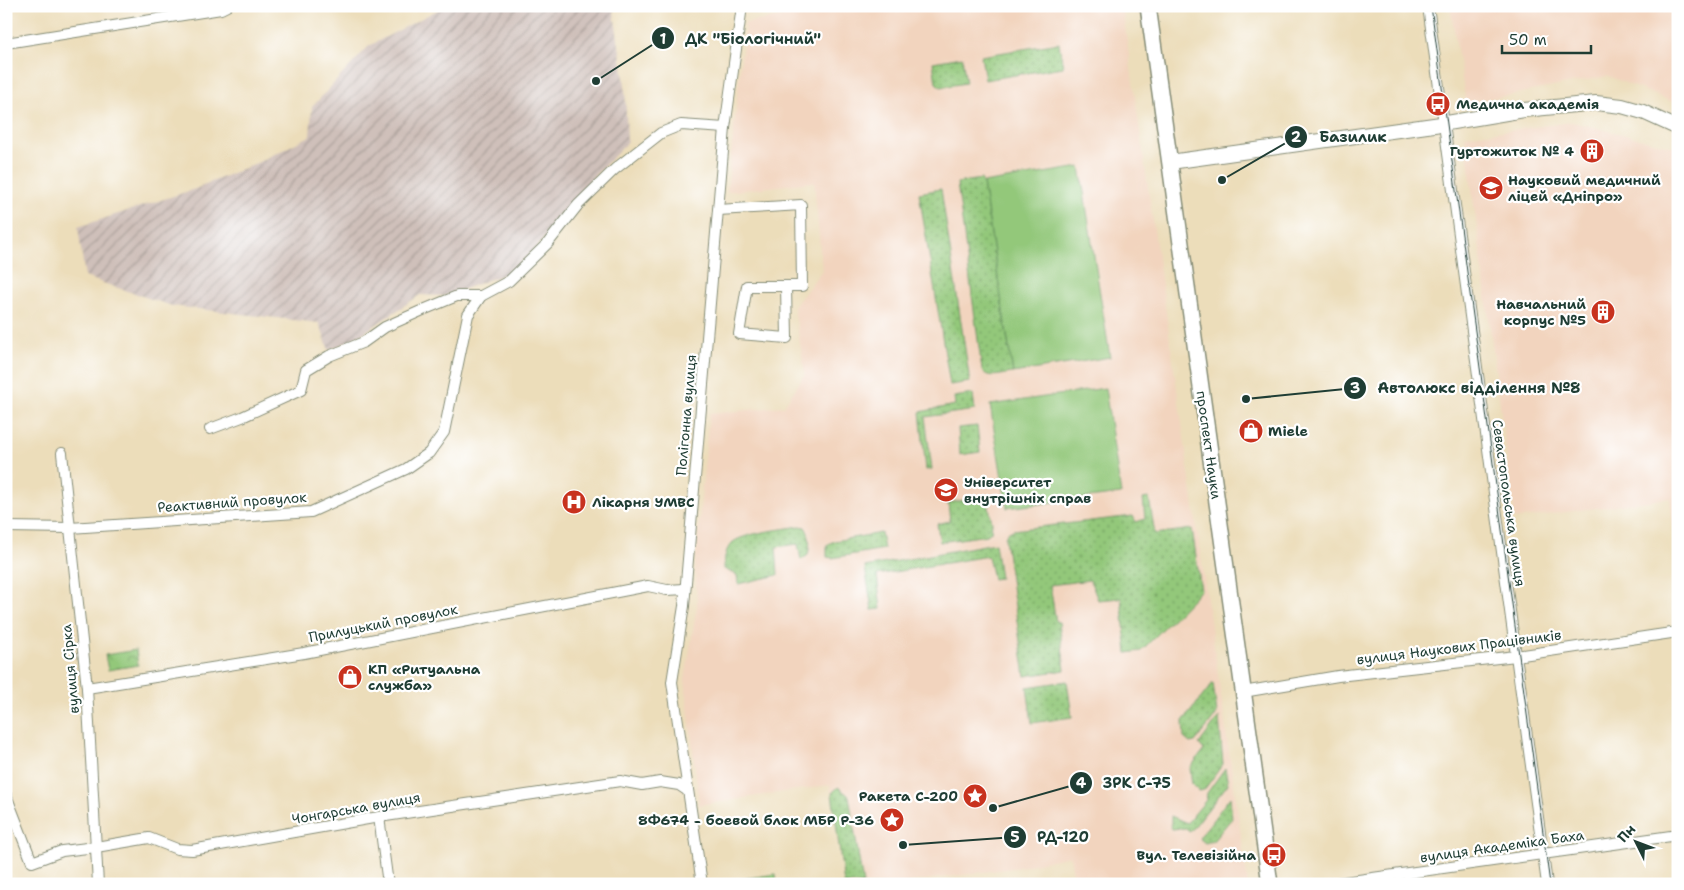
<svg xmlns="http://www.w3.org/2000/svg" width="1684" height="890" viewBox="0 0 1684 890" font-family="'Shantell Sans',sans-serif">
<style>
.built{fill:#f2d4be}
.industrial{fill:url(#industrial-furrows)}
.grass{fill:url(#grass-dots);stroke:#598257}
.park{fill:url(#park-crowns);stroke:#598257}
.pitch{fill:#93c87a;stroke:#598257}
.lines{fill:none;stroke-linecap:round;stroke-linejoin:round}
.street-casing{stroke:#868d77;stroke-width:12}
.secondary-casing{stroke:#868d77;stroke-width:16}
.primary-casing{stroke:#868d77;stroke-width:18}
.street{stroke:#fff;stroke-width:10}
.secondary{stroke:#fff;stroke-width:14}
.primary{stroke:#fff;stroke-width:15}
.tram{stroke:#1f3d34;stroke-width:1}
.labels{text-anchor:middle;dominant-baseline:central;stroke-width:4.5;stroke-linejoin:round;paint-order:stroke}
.poi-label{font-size:14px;font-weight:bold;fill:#1f3d34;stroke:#fff;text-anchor:start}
.street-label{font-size:14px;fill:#1f3d34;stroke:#fff}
.leader{fill:none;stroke:#1f3d34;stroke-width:2}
.callout-dot{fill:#1f3d34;stroke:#fff;stroke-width:2}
.mark-label{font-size:15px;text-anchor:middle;font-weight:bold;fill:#fff}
.callout-label{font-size:15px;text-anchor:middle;font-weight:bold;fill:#1f3d34;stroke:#fff;stroke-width:4.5;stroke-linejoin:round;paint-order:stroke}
</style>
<defs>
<pattern id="industrial-furrows" width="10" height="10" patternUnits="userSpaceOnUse" patternTransform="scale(1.25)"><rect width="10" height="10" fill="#cfc0ba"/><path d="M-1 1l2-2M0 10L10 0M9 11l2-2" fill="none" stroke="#a79d98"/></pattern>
<pattern id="grass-dots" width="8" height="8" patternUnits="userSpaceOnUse" patternTransform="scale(1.25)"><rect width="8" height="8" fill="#93c87a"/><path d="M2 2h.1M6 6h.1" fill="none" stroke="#77a465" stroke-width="1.8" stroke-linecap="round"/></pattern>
<pattern id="park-crowns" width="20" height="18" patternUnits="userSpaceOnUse" patternTransform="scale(1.25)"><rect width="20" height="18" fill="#93c87a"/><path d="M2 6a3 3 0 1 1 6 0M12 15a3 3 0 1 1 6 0" fill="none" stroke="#77a465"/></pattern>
</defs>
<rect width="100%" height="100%" fill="#fff"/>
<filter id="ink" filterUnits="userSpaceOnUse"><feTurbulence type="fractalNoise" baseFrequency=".02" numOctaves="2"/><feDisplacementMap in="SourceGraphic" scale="10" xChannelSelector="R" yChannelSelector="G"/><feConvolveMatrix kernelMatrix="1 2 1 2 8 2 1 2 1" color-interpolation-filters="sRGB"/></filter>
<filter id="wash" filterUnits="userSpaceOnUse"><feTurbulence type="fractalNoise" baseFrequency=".0096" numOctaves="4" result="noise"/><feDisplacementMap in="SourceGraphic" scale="20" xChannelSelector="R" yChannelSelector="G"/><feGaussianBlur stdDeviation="1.12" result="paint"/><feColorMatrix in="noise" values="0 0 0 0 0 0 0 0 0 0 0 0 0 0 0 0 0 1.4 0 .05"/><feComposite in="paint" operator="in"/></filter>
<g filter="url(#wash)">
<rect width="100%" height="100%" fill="#ecddba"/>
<g class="built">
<path d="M841,6H1122L1248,884H1075L1070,856L1021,867L896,884H844L830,785L699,805L685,680L697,605L695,566L709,414L784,406L805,374L794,307L822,270L814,182L727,192L745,23Z"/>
<path d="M1450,6H1678V104L1608,76L1511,95L1466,102Z"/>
<path d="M1572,122L1678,148V567L1670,498L1515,519L1465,136Z"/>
</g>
<path class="industrial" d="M445,6H613L625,85L627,143L594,176L559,222L530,254L510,272L445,296L420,295L356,338L329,350L319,323L172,306L85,277L78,227L195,189L259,162L310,136L312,107L369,46Z"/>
<g class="grass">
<path d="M1059,43L1063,67L985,80L981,56Z"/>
<path d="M962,57L966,83L941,87L936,83L933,62Z"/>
<path d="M981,179L983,183L1013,373C1003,374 987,380 982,370L957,183Z"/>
<path d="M941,189L970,382L950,385L919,193Z"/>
<path d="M973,394L975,410L925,417L932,469L926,470L920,412L955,405L954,397Z"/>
<path d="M977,426L980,452L960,455L958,428Z"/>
<path d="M987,496L992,523L991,532L987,535L940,542L937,524L950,521L948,503Z"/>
<path d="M1149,498L1155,534L1192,529L1201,590L1141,651L1127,653L1121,598L1098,600L1090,580L1050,585L1056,622H1059L1065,670L1025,676L1005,538L1007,533L1013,530L1133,516L1136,522L1145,519L1143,499Z"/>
<path d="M800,526L805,527C811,536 810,545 808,555L801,560L798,544L776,547L778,575L738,584L737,575L724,569C724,559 725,550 732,543C742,533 785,529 800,526Z"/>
<path d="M881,533L884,549L832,558L827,557V545L834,541Z"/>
<path d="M995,543L1000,578L993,579L988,556L877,575L881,609L872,610L865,567Z"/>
<path d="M1067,681L1072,717L1032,723L1027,687Z"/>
<path d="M1213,683L1217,714L1195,742L1190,743L1184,738L1183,721Z"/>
<path d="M1219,717L1223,764L1204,790L1198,791L1192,785L1190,768L1204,750L1199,744Z"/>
<path d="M1225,768L1228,784L1190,832L1185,828L1171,829V816L1187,823L1206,800L1207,793Z"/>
<path d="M838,787L849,796L863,884H844L832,793Z"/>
<path d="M1230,797L1232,818L1213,841L1205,843L1199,838Z"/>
</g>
<g class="park">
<path d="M136,650L138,665L108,670L105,655Z"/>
<path d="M776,874L777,884H743L742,879Z"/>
</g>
<g class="pitch">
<path d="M1080,167L1110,357L1013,373L983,183Z"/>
<path d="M1105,388L1121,494L1007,508L990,405Z"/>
</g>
</g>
<g filter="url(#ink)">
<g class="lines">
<defs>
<g id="street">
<path d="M1428,6L1547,884"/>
<path d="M6,43L221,9L227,6"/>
<path d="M718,210L801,205L802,286H747L739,334L787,338L786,286"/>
<path d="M210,429L242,417L301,390L306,370L329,356L364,342L385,327L423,310L457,296H481L509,281L548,243L578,205L615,169L661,133L681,125L725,128"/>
<path d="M62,453L87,688L98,884"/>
<path d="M6,527L70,528L311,512L406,469L429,453L444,432L468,315L481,296"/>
<path d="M87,688L304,653L648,586L667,590L685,589"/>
<path d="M1243,692L1338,676L1516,656L1678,632"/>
<path d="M6,795L32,862L62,851L96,847L149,838L177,849L192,850L379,817L620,781L642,785L660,782L679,785L688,791"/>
<path d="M379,817L388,884"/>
<path d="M702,884L672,682L684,606L725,128L742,6"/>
<path d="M1330,884L1678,835"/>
</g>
<path id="secondary" d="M1170,162L1441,124L1524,110L1596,103L1622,106L1643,112L1678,128"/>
<path id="primary" d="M1148,6L1270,884"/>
</defs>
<use href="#street" class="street-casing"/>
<use href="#secondary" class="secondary-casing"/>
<use href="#primary" class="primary-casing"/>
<use href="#street" class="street"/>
<use href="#secondary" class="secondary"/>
<use href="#primary" class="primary"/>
<path class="tram" d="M1431,6L1550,884"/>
</g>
</g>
<defs>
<symbol id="bus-disc" viewBox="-11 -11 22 22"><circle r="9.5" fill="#c8321e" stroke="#fff"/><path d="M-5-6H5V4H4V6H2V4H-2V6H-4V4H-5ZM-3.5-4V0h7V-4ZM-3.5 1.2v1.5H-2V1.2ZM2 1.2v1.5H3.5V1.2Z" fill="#fff"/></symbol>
<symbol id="building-disc" viewBox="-11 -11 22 22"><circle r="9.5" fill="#c8321e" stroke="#fff"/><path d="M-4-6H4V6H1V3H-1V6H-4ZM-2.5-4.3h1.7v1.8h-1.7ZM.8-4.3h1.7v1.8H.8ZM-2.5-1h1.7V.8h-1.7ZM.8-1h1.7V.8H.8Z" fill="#fff"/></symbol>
<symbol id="school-disc" viewBox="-11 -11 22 22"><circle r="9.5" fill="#c8321e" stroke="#fff"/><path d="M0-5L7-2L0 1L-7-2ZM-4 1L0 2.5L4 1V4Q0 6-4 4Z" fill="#fff"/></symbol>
<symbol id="shop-disc" viewBox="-11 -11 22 22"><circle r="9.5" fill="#c8321e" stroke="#fff"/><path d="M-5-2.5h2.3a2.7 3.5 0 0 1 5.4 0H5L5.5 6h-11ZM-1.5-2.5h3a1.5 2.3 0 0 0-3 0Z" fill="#fff"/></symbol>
<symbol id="university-disc" viewBox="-11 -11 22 22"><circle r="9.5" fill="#c8321e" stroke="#fff"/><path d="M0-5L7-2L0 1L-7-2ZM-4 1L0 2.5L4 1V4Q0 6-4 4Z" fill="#fff"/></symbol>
<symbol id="hospital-disc" viewBox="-11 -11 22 22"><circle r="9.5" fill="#c8321e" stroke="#fff"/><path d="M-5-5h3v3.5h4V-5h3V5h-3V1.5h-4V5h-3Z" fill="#fff"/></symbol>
<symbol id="sight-disc" viewBox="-11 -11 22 22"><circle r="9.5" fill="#c8321e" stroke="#fff"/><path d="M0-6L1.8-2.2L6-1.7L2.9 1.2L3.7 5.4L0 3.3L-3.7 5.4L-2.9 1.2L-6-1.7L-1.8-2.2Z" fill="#fff"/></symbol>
</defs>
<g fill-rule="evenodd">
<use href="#bus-disc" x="1424" y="90" width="28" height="28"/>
<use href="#building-disc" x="1578" y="137" width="28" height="28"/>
<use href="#school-disc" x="1477" y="174" width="28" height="28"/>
<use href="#building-disc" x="1589" y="298" width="28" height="28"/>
<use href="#shop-disc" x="1237" y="417" width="28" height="28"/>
<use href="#university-disc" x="932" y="476" width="28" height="28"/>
<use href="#hospital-disc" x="560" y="488" width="28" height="28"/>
<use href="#shop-disc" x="336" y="663" width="28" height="28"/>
<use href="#sight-disc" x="961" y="782" width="28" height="28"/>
<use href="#sight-disc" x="878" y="806" width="28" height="28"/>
<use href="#bus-disc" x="1260" y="841" width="28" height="28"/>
</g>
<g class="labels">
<g class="poi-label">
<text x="1456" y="104">Медична академія</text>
<text x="1574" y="151" text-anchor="end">Гуртожиток № 4</text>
<text x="1508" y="180">Науковий медичний<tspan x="1508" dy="16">ліцей «Дніпро»</tspan></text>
<text x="1586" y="304" text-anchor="end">Навчальний<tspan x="1586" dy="16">корпус №5</tspan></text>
<text x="1268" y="431">Miele</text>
<text x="964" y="482">Університет<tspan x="964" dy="16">внутрішніх справ</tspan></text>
<text x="592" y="502">Лікарня УМВС</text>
<text x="368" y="669">КП «Ритуальна<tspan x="368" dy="16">служба»</tspan></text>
<text x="958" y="796" text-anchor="end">Ракета С-200</text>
<text x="874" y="820" text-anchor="end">8Ф674 - боевой блок МБР Р-36</text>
<text x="1256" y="855" text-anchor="end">Вул. Телевізійна</text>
</g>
<g class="street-label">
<text transform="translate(686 415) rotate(-85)">Полігонна вулиця</text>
<text transform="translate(1209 445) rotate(82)">проспект Науки</text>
<text transform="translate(232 502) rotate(-4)">Реактивний провулок</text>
<text transform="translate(1509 503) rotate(82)">Севастопольська вулиця</text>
<text transform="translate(383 623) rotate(-11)">Прилуцький провулок</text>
<text transform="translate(1459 647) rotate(-7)">вулиця Наукових Працівників</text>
<text transform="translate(70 669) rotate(-95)">вулиця Сірка</text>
<text transform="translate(356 808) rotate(-10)">Чонгарська вулиця</text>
<text transform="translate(1502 846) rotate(-8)">вулиця Академіка Баха</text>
</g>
</g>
<path class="leader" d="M596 81L663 38M1222 180L1296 137M1246 399L1355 388M993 808L1081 783M903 845L1015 837"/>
<g class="callout-dot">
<circle cx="596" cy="81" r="5"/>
<circle cx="1222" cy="180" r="5"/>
<circle cx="1246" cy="399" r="5"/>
<circle cx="993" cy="808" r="5"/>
<circle cx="903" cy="845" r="5"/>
<circle cx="663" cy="38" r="12"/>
<circle cx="1296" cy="137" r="12"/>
<circle cx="1355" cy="388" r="12"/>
<circle cx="1081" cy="783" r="12"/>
<circle cx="1015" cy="837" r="12"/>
</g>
<g class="mark-label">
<text x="663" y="44">1</text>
<text x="1296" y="142">2</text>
<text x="1355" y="393">3</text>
<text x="1081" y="788">4</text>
<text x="1015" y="842">5</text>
</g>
<g class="callout-label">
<text x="753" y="44">ДК "Біологічний"</text>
<text x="1353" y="142">Базилик</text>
<text x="1479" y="393">Автолюкс відділення №8</text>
<text x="1137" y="788">ЗРК С-75</text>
<text x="1063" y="842">РД-120</text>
</g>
<rect width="1684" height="890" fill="none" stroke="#fff" stroke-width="25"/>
<g transform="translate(1636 842) rotate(312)" stroke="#ffffff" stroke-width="4" paint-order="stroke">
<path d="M0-4L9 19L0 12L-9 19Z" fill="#1f3d34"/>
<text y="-8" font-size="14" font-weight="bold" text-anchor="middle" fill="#1f3d34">Пн</text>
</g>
<path d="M1502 45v8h89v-8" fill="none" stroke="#1f3d34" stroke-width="2.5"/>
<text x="1509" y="45" font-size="15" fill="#1f3d34" stroke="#ffffff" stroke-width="4" paint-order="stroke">50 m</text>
</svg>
